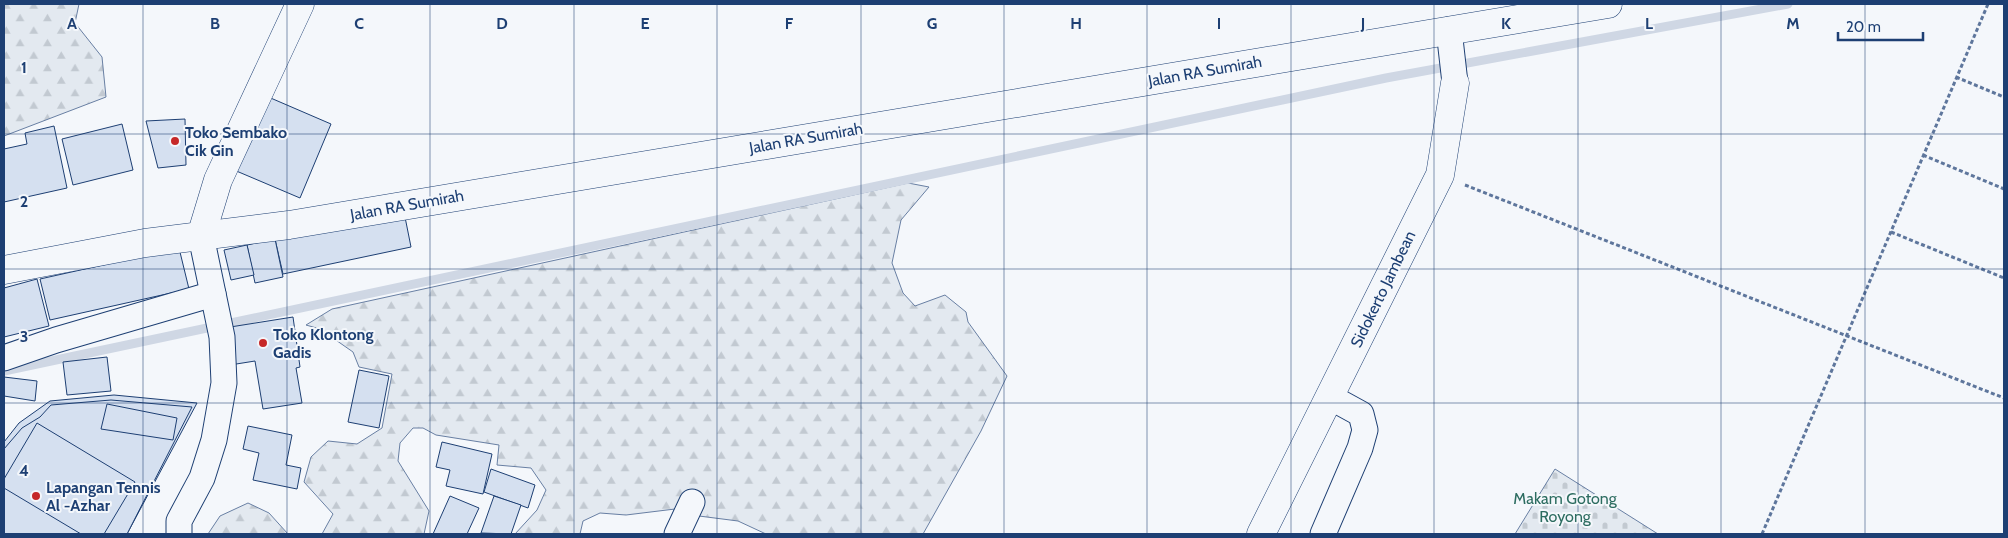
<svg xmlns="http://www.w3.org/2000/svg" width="2008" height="538" viewBox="0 0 2008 538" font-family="Cabin,sans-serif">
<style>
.forest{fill:url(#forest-firs);stroke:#687fa3}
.cemetery{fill:url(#cemetery-stones);stroke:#687fa3}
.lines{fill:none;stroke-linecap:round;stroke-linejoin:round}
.stream{stroke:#cfd7e4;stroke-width:9}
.building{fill:#d5e0f0;stroke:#1d3f73}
.minor-casing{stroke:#1d3f73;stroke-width:27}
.tertiary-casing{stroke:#1d3f73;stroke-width:29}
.secondary-casing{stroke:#1d3f73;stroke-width:29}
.path{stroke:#5e769c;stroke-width:3;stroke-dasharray:4 2.5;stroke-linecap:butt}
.minor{stroke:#f4f7fb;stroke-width:25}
.tertiary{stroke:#f4f7fb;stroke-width:28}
.secondary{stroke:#f4f7fb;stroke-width:28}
.grid{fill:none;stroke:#1d3f73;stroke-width:1;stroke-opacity:0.55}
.poi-dot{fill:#c62828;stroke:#f4f7fb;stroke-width:2}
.labels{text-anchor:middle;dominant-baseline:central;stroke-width:4;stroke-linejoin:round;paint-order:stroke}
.street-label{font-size:16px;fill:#1d3f73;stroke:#f4f7fb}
.poi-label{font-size:16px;font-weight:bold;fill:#1d3f73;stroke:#f4f7fb;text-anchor:start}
.park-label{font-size:16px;fill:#2c6c60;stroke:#f4f7fb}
.grid-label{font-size:16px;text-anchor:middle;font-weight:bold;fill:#1d3f73;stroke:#f4f7fb;stroke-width:4;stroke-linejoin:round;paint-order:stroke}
</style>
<defs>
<pattern id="forest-firs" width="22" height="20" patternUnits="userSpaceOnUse" patternTransform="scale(1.25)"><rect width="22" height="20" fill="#e3e9f0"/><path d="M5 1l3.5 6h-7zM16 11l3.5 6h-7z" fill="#c2c9d1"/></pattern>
<pattern id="cemetery-stones" width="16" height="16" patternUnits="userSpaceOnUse" patternTransform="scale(1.25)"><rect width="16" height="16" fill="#e3e9f0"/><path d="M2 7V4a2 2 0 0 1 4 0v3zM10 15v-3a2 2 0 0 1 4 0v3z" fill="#c2c9d1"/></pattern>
</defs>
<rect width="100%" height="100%" fill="#f4f7fb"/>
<g class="forest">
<path d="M4,4H79L75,23L102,57L106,97L4,136Z"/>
<path d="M908,183L929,187L901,220L892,263L903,293L915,306L945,295L966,312L968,322L1007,376L981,431L923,534H766L738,521L699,516L675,509L626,515L600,513L583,521L580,534H515L537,510L546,490L531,468L497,465L499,445L436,435L423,428H413L400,443L398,461L429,511L424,534H322L333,514L304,482L311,457L328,441L357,444L382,428L392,374L359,367L353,352L320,329L306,325L332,309Z"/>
<path d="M248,503L269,513L288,534H208L220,516Z"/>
</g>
<path class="cemetery" d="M1555,469L1658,534H1515Z"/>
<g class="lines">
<path class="stream" d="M4,371L1386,78L1788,4"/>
</g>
<g class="building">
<path d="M266,96L331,124L300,198L234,170Z"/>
<path d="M185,119L186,165L158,168L146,121Z"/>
<path d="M122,124L133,170L73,185L62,139Z"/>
<path d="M54,126L67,188L4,202V149L27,144L25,133Z"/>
<path d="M404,212L411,247L283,274L275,239Z"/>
<path d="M275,239L283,277L255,283L247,245Z"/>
<path d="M247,245L254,275L231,280L224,250Z"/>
<path d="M179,248L189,289L50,320L40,279Z"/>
<path d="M37,279L49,326L4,337V288Z"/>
<path d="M293,317L300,367L296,368L302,403L263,409L255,361L230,365L224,328Z"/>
<path d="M107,357L111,391L67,395L63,362Z"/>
<path d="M359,370L389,376L379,428L348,422Z"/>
<path d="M4,377L37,381L35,401L4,396Z"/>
<path d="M114,395L197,403L127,534H4V442L19,423L50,401Z"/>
<path d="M111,400L192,407L127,534H4V449L22,428L40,417L51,405Z"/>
<path d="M107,404L177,418L173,440L101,429Z"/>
<path d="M37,423L135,482L104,534H81L4,488V479Z"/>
<path d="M248,426L292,435L286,465L301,468L297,489L253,480L259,453L243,449Z"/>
<path d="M442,442L492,454L483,494L446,486L450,470L436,467Z"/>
<path d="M491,469L535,485L528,508L484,492Z"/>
<path d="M450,496L479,508L467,534H433Z"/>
<path d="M494,496L521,505L511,534L481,533Z"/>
</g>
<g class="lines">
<defs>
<g id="minor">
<path d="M1449,30L1455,83"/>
<path d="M4,358L56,340L213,294"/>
<path d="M179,534V521L202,478L214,440L224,383L222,337L201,236"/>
<path d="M677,534L692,502"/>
<path d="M1323,534L1360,448L1365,430L1361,414L1330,397"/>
</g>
<path id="tertiary" d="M1261,534L1440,175L1455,83"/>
<g id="secondary">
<path d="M201,236L218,180L300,4"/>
<path d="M4,270L145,243L289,225L1608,4"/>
</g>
</defs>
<use href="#minor" class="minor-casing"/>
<use href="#tertiary" class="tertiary-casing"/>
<use href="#secondary" class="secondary-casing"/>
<g class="path">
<path d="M1956,77L2004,97"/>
<path d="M1923,155L2004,189"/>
<path d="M1465,185L2004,398"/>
<path d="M1891,232L2004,278"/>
<path d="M1762,534L1988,4"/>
</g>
<use href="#minor" class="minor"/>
<use href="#tertiary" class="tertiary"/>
<use href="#secondary" class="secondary"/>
</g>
<path class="grid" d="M143,4V534M287,4V534M430,4V534M574,4V534M717,4V534M861,4V534M1004,4V534M1147,4V534M1291,4V534M1434,4V534M1578,4V534M1721,4V534M1865,4V534M4,134H2004M4,269H2004M4,403H2004"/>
<g class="poi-dot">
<circle cx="175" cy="141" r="5"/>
<circle cx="263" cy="343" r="5"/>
<circle cx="36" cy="496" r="5"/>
</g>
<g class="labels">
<g class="street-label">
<text transform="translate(1205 71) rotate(-10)">Jalan RA Sumirah</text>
<text transform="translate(806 138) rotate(-10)">Jalan RA Sumirah</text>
<text transform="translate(407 205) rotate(-10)">Jalan RA Sumirah</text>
<text transform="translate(1383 289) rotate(-64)">Sidokerto Jambean</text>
</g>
<g class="poi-label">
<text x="185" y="132">Toko Sembako<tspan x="185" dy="18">Cik Gin</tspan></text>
<text x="273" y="334">Toko Klontong<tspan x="273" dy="18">Gadis</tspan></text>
<text x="46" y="487">Lapangan Tennis<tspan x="46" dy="18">Al -Azhar</tspan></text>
</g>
<g class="park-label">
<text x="1565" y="498">Makam Gotong<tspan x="1565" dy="18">Royong</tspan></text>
</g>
</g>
<g class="grid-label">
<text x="72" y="29">A</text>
<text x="215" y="29">B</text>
<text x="359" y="29">C</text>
<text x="502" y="29">D</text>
<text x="645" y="29">E</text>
<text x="789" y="29">F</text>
<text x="932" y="29">G</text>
<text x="1076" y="29">H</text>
<text x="1219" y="29">I</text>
<text x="1363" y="29">J</text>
<text x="1506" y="29">K</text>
<text x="1649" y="29">L</text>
<text x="1793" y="29">M</text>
<text x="24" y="73">1</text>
<text x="24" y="207">2</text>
<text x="24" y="342">3</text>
<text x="24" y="476">4</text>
</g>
<rect width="2008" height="538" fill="none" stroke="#1d3f73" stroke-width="10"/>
<path d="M1838 32v8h85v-8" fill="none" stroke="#1d3f73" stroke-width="2.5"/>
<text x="1846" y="32" font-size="15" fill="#1d3f73" stroke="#f4f7fb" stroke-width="4" paint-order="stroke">20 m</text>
</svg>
